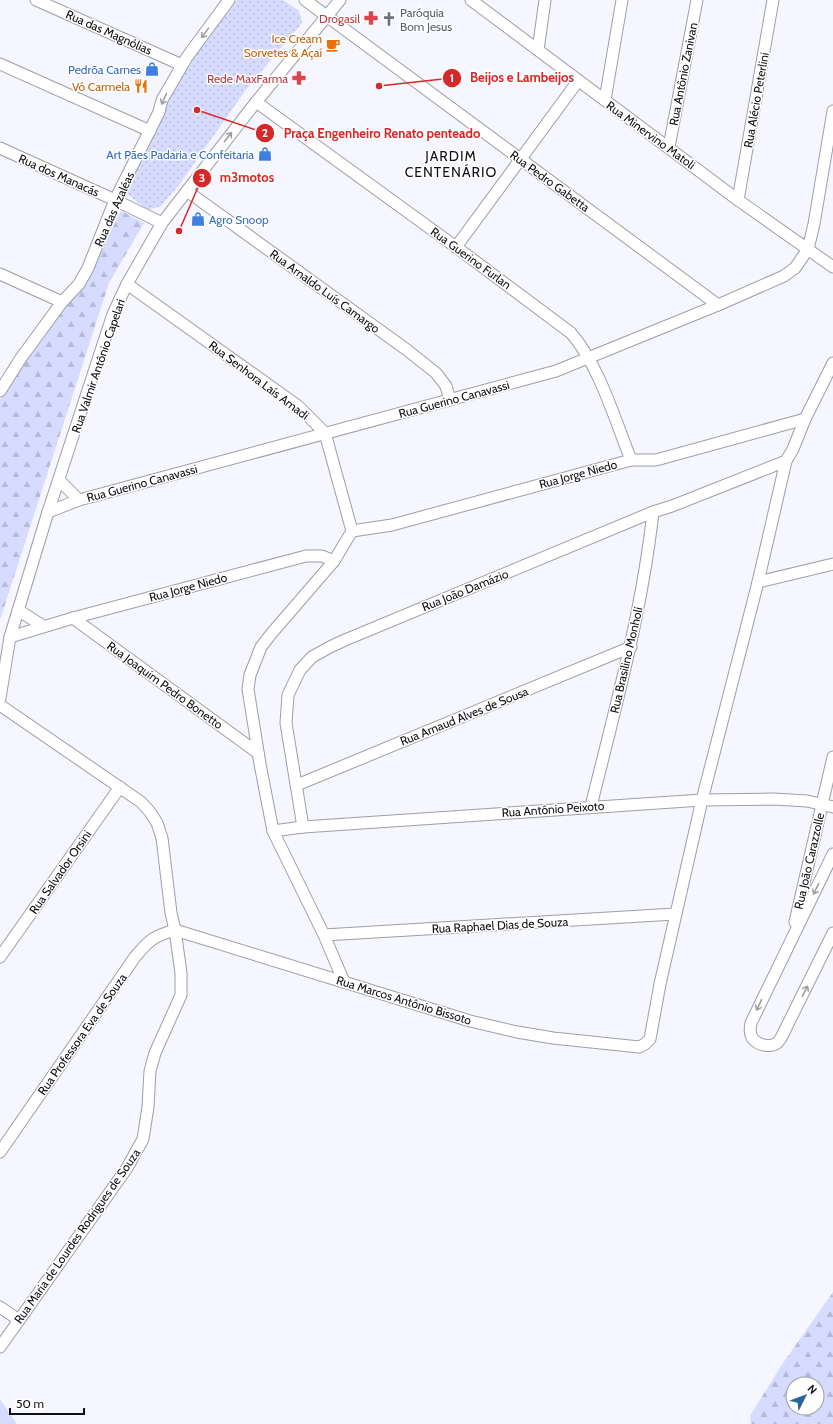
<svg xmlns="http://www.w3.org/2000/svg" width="833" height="1424" viewBox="0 0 833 1424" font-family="Cabin,sans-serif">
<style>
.green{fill:#d6dbff}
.forest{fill:url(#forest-firs);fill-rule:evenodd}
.park{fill:url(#park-dots)}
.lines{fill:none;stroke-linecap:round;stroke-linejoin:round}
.street-casing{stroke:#9d9ea8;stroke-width:13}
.street{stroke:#fff;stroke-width:11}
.oneway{stroke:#9f9fa1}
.labels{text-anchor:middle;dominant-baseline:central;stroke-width:3;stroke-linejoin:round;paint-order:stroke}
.worship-label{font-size:12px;fill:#5b616d;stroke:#fff;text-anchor:start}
.health-label{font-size:12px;fill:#be3a42;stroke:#fff;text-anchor:end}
.street-label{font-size:12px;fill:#0f1013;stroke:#fff}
.food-label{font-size:12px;fill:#c56008;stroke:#fff;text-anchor:end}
.shop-label{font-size:12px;fill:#366cbe;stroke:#fff;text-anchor:end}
.quarter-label{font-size:14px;letter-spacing:1px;fill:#0f1013;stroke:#fff}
.leader{fill:none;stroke:#d62828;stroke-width:1.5}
.callout-dot{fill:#d62828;stroke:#fff;stroke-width:1.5}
.mark-label{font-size:12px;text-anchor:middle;font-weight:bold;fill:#fff}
.callout-label{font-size:13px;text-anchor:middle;font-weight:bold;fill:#d62828;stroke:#fff;stroke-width:3;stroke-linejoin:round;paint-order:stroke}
</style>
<defs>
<pattern id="forest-firs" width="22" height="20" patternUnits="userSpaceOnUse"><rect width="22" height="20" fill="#d6dbff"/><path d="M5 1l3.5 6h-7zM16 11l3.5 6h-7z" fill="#b6bbda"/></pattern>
<pattern id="park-dots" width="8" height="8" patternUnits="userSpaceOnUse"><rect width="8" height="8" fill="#d6dbff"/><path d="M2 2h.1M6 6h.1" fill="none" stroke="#b6bbda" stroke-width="1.8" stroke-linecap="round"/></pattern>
</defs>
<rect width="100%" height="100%" fill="#f5f6ff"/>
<path class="green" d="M0,1399L17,1424H0Z"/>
<g class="forest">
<path d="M121,211L144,223L109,283L0,620V400L21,357L84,284Z"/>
<path d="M833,1292V1424H751L750,1416L781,1366ZM793,1384H817V1408H793Z"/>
</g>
<path class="park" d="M237,0H283L298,10L301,16L302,23L245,91L179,185L161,206L148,210L127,194L151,135L171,92L198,49Z"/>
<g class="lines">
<defs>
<g id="street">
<path d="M36,0L182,65"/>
<path d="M305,0L718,305"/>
<path d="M471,0L738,200L833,267"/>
<path d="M538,50L545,0"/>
<path d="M0,64L150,131"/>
<path d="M605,100L622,0"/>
<path d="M256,102L456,247L571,333C599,365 615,420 631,460"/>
<path d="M669,147L697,0"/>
<path d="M0,148L115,200L162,223"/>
<path d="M187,191L407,350L436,373L446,386L450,400"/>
<path d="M738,200L773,0"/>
<path d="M456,247L578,81"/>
<path d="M0,274L62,302"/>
<path d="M127,284L298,406L325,433L352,531"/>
<path d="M0,391L21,358L62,302L79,284L88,268L115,200L159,112L162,100L187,57L229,0"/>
<path d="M59,480L79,500"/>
<path d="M48,512L79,500L556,371L718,305L784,276L795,268L808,249L814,224L833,111"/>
<path d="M352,531L392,525L631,460H656L805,419"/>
<path d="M758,582L833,564"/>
<path d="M18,610L43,626"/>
<path d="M73,618L258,753"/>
<path d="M10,637L73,618L306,556H322L334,561"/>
<path d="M0,698L10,637L48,512L113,314L127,284L162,223L256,102L340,0"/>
<path d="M0,705L141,802L150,812L157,823L162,838L171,913L175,930L181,973V995L155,1053L150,1071L148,1107L143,1139L127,1168L0,1347"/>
<path d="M297,785L631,647"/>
<path d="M591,806C615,709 642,612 653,512"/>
<path d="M303,827L286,723L288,695L300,670L312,657L330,647L345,640L653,512L672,506L786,461"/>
<path d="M273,831L303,827L702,800L774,799L807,801L833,807"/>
<path d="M833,854L751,1023C750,1028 749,1034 753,1039C758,1045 770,1048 777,1043C779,1042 779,1040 781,1038L833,933"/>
<path d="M795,922L833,757"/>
<path d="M175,930L470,1021L517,1032L553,1038L639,1047L645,1044L650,1039L660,984L702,800L758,582L786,461L793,449L805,419L833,363"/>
<path d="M324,935L675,914"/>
<path d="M0,957L120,787"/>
<path d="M344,982L324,935L273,831L260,764L248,689L250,675L261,647L271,634L334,561L352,531"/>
<path d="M0,1152L135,957C149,940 154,936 175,930"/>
<path d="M0,1307L19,1320"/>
</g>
</defs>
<use href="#street" class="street-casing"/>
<use href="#street" class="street"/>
</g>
<defs><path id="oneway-shaft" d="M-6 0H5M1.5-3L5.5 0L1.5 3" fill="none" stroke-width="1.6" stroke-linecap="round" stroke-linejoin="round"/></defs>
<g class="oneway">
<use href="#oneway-shaft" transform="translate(205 33) rotate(126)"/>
<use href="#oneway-shaft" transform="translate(164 99) rotate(114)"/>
<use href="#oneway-shaft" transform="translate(228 137) rotate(-52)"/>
<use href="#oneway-shaft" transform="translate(816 889) rotate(116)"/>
<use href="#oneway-shaft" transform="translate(805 991) rotate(-63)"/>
<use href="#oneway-shaft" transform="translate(759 1005) rotate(115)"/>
</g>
<defs>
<symbol id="pharmacy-bare" viewBox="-9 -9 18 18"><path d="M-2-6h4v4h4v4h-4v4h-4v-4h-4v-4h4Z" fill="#e0444e" stroke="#fff" stroke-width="2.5" paint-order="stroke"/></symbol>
<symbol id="church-bare" viewBox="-9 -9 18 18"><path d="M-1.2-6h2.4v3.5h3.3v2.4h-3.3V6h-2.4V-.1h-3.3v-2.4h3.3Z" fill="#6b7280" stroke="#fff" stroke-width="2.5" paint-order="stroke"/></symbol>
<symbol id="cafe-bare" viewBox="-9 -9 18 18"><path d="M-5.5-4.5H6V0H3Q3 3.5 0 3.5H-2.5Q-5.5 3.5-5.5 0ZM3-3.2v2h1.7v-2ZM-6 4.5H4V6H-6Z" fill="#e8710a" stroke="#fff" stroke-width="2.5" paint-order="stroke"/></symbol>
<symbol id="shop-bare" viewBox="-9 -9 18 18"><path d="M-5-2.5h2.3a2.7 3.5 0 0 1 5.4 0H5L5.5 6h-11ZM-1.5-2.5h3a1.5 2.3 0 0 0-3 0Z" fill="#3f7fe0" stroke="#fff" stroke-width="2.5" paint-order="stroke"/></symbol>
<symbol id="restaurant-bare" viewBox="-9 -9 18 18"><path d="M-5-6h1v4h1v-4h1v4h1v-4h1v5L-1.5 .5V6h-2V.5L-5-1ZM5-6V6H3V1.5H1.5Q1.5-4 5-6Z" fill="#e8710a" stroke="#fff" stroke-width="2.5" paint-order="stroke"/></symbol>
</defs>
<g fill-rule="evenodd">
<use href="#pharmacy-bare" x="361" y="8" width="20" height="20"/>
<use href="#church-bare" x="379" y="9" width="20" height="20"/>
<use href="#cafe-bare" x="323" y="35" width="20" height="20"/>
<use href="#shop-bare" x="142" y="59" width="20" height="20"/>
<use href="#pharmacy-bare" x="289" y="68" width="20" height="20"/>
<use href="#restaurant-bare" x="131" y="76" width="20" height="20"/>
<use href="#shop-bare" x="255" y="144" width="20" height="20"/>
<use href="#shop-bare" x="188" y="209" width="20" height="20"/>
</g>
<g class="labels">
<g class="worship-label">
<text x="400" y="12">Paróquia<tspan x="400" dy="14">Bom Jesus</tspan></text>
</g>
<g class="health-label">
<text x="360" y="18">Drogasil</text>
<text x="288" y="78">Rede MaxFarma</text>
</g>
<g class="street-label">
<text transform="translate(109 32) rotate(24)">Rua das Magnólias</text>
<text transform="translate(683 74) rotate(-79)">Rua Antônio Zanivan</text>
<text transform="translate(756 100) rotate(-80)">Rua Alécio Peterlini</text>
<text transform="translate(651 135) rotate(36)">Rua Minervino Matoli</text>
<text transform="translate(59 175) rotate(24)">Rua dos Manacás</text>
<text transform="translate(550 181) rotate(36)">Rua Pedro Gabetta</text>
<text transform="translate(114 209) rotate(-66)">Rua das Azaléas</text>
<text transform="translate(471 258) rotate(36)">Rua Guerino Furlan</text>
<text transform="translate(325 291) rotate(36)">Rua Arnaldo Luís Camargo</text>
<text transform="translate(98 366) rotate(-71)">Rua Valmir Antônio Capelari</text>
<text transform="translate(259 380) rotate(37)">Rua Senhora Laís Amadi</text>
<text transform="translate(454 399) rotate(-15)">Rua Guerino Canavassi</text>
<text transform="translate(578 474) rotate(-15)">Rua Jorge Niedo</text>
<text transform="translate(142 483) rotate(-15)">Rua Guerino Canavassi</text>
<text transform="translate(188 587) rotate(-15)">Rua Jorge Niedo</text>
<text transform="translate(465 590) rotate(-22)">Rua João Damázio</text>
<text transform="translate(626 660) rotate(-77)">Rua Brasilino Monholi</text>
<text transform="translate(165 685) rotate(36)">Rua Joaquim Pedro Bonetto</text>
<text transform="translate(464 716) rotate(-22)">Rua Arnaud Alves de Sousa</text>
<text transform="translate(553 809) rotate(-4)">Rua Antônio Peixoto</text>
<text transform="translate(809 861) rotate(-77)">Rua João Carazzolle</text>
<text transform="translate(60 872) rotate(-55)">Rua Salvador Orsini</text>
<text transform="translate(500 925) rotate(-3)">Rua Raphael Dias de Souza</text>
<text transform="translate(404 1000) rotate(17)">Rua Marcos Antônio Bissoto</text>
<text transform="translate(82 1034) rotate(-55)">Rua Professora Eva de Souza</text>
<text transform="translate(77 1236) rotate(-55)">Rua Maria de Lourdes Rodrigues de Souza</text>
</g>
<g class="food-label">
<text x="322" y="38">Ice Cream<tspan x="322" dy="14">Sorvetes &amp; Açaí</tspan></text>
<text x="130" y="86">Vó Carmela</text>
</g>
<g class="shop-label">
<text x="141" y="69">Pedrõa Carnes</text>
<text x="254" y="154">Art Pães Padaria e Confeitaria</text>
<text x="209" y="219" text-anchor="start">Agro Snoop</text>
</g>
<g class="quarter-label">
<text x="451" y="156">JARDIM<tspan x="451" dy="16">CENTENÁRIO</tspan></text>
</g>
</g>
<path class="leader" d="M379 86L452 78M197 110L265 133M179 231L202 178"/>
<g class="callout-dot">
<circle cx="379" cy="86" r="4"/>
<circle cx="197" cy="110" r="4"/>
<circle cx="179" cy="231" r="4"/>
<circle cx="452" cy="78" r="10"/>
<circle cx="265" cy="133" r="10"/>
<circle cx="202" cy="178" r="10"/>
</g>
<g class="mark-label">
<text x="452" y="82">1</text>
<text x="265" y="137">2</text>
<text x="202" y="182">3</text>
</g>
<g class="callout-label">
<text x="522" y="82">Beijos e Lambeijos</text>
<text x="382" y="138">Praça Engenheiro Renato penteado</text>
<text x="247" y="182">m3motos</text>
</g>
<g transform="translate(805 1396) rotate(48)"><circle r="19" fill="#ffffff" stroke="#9f9fa1"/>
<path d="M0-3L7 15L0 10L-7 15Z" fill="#27649b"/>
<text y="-6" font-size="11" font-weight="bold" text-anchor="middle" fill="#0f1013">N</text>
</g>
<path d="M10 1408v6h74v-6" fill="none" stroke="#0f1013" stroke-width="2"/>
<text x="16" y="1408" font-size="12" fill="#0f1013" stroke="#ffffff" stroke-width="3" paint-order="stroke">50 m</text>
</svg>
